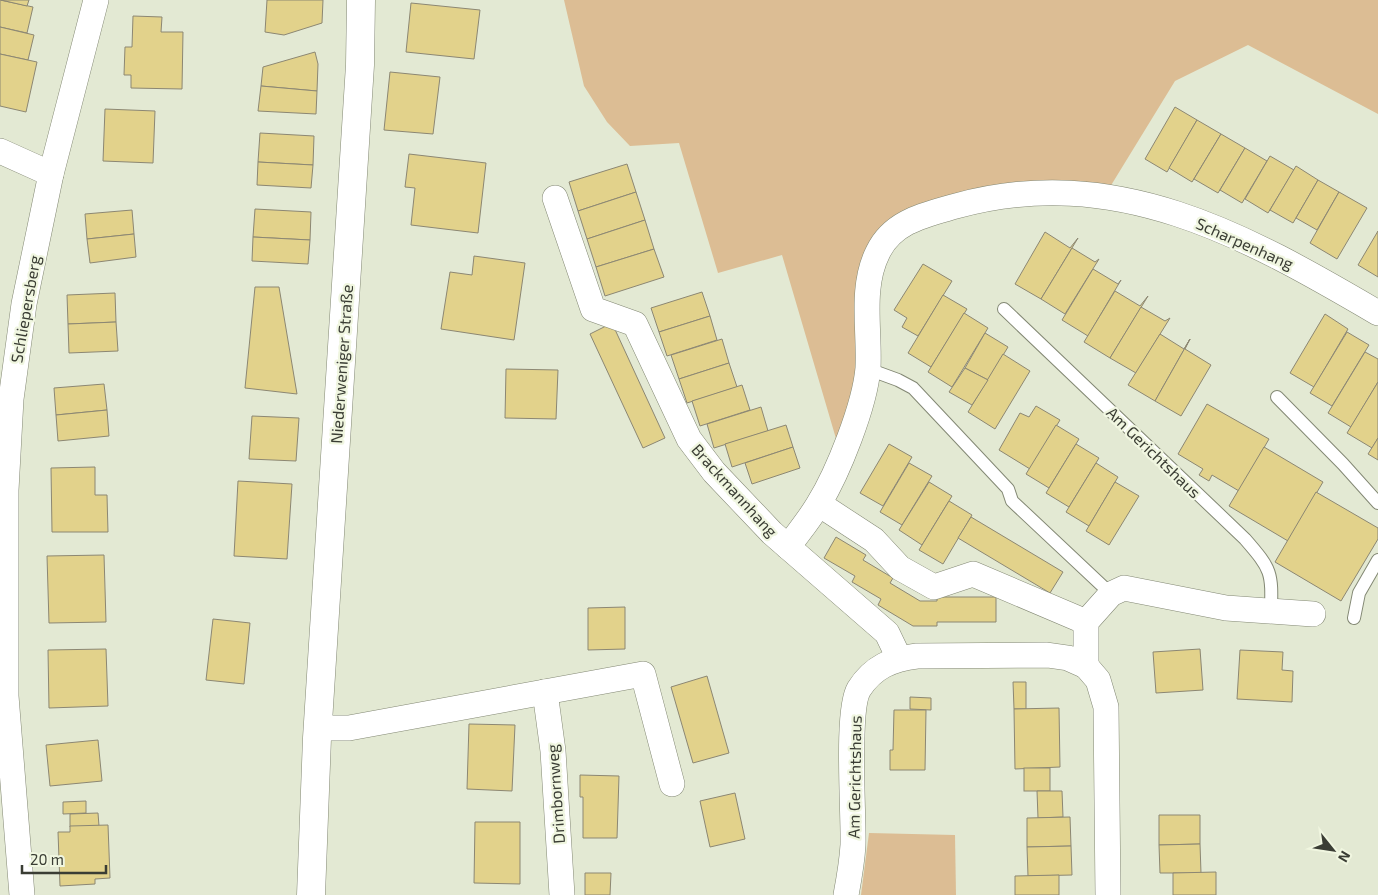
<svg xmlns="http://www.w3.org/2000/svg" width="1378" height="895" viewBox="0 0 1378 895" font-family="'Exo 2',sans-serif">
<style>
.green{fill:#dcbd94}
.building{fill:#e2d28b;stroke:#8c8773}
.lines{fill:none;stroke-linecap:round;stroke-linejoin:round}
.service-casing{stroke:#838874;stroke-width:14}
.minor-casing{stroke:#838874;stroke-width:26}
.tertiary-casing{stroke:#838874;stroke-width:29}
.service{stroke:#fff;stroke-width:12}
.minor{stroke:#fff;stroke-width:25}
.tertiary{stroke:#fff;stroke-width:28}
.labels{text-anchor:middle;dominant-baseline:central;stroke-width:4.5;stroke-linejoin:round;paint-order:stroke}
.street-label{font-size:16px;fill:#3a3d34;stroke:#f0f6e0}
</style>
<rect width="100%" height="100%" fill="#e3e9d3"/>
<g class="green">
<path d="M564,0H1378V114L1248,45L1175,81L1110,187L890,222L860,365L837,442L782,255L718,273L679,143L630,146L607,122L584,86Z"/>
<path d="M869,833L955,835L956,895H861Z"/>
</g>
<g class="building">
<path d="M0,0L33,7L27,33L0,27Z"/>
<path d="M1,0H29L27,6Z"/>
<path d="M267,0H323L322,23L284,35L265,32Z"/>
<path d="M411,3L480,10L474,59L406,52Z"/>
<path d="M133,16L162,17L161,32H183L182,89L131,88V75H124L125,47H132Z"/>
<path d="M0,27L34,35L28,60L0,54Z"/>
<path d="M315,52L318,64L317,91L261,86L263,67Z"/>
<path d="M0,54L37,62L26,112L0,106Z"/>
<path d="M390,72L440,77L433,134L384,130Z"/>
<path d="M261,86L317,91L316,114L258,111Z"/>
<path d="M1175,107L1197,120L1167,172L1145,159Z"/>
<path d="M105,109L155,111L153,163L103,161Z"/>
<path d="M1197,120L1221,134L1192,182L1169,168Z"/>
<path d="M260,133L314,136L313,165L258,162Z"/>
<path d="M1221,134L1245,148L1218,193L1194,179Z"/>
<path d="M1245,148L1267,161L1242,203L1220,190Z"/>
<path d="M409,154L486,163L478,233L411,225L415,188L405,187Z"/>
<path d="M1270,156L1294,170L1268,213L1245,199Z"/>
<path d="M258,162L313,165L311,188L257,185Z"/>
<path d="M627,164L636,192L578,211L569,182Z"/>
<path d="M1296,166L1318,180L1293,223L1270,210Z"/>
<path d="M1318,180L1339,192L1317,230L1296,218Z"/>
<path d="M636,192L645,220L587,239L578,211Z"/>
<path d="M1339,192L1367,208L1337,259L1310,243Z"/>
<path d="M255,209L311,212L310,240L253,237Z"/>
<path d="M132,210L134,234L87,239L85,214Z"/>
<path d="M645,220L654,249L596,267L587,239Z"/>
<path d="M1378,231V277L1358,265Z"/>
<path d="M1045,232L1070,248L1078,238L1041,299L1015,284Z"/>
<path d="M134,234L136,257L90,263L87,239Z"/>
<path d="M253,237L310,240L308,264L252,261Z"/>
<path d="M1072,248L1095,262L1099,259L1065,314L1041,299Z"/>
<path d="M654,249L664,277L605,296L596,267Z"/>
<path d="M474,256L525,263L514,340L441,329L450,272L472,275Z"/>
<path d="M923,264L952,281L918,336L902,327L907,318L894,310Z"/>
<path d="M1093,269L1118,284L1121,280L1088,336L1062,320Z"/>
<path d="M255,287H279L297,394L245,388Z"/>
<path d="M1115,291L1140,306L1148,296L1110,358L1084,342Z"/>
<path d="M702,292L710,316L659,332L651,308Z"/>
<path d="M115,293L116,322L68,324L67,295Z"/>
<path d="M943,295L967,309L931,367L908,353Z"/>
<path d="M1141,307L1165,321L1170,318L1136,373L1110,358Z"/>
<path d="M964,313L988,328L952,387L928,372Z"/>
<path d="M1325,314L1348,329L1314,387L1290,373Z"/>
<path d="M710,316L717,340L667,356L659,332Z"/>
<path d="M116,322L118,351L69,353L68,324Z"/>
<path d="M612,323L665,438L643,448L590,334Z"/>
<path d="M1347,332L1369,345L1332,406L1310,393Z"/>
<path d="M985,333L1008,347L988,380L965,368Z"/>
<path d="M1160,334L1184,349L1190,339L1155,401L1128,385Z"/>
<path d="M722,339L729,363L679,379L671,355Z"/>
<path d="M1190,339L1185,349L1211,365L1181,416L1155,401Z"/>
<path d="M1365,352L1378,359V382L1351,427L1328,413Z"/>
<path d="M1003,354L1030,371L995,429L968,412Z"/>
<path d="M729,363L737,387L687,403L679,379Z"/>
<path d="M965,368L988,380L972,405L949,392Z"/>
<path d="M506,369L558,370L556,419L505,418Z"/>
<path d="M1378,382V438L1372,448L1347,433Z"/>
<path d="M104,384L107,410L56,415L54,388Z"/>
<path d="M742,385L750,410L700,426L692,401Z"/>
<path d="M1207,404L1269,439L1239,491L1212,475L1209,481L1199,475L1203,469L1178,454Z"/>
<path d="M1036,406L1060,420L1030,469L999,450L1020,413L1029,417Z"/>
<path d="M761,407L768,431L714,448L707,424Z"/>
<path d="M107,410L109,436L58,441L56,415Z"/>
<path d="M252,416L299,418L296,461L249,459Z"/>
<path d="M786,425L793,447L732,467L725,444Z"/>
<path d="M1056,425L1079,439L1049,488L1026,474Z"/>
<path d="M1378,438V460L1368,454Z"/>
<path d="M889,444L912,457L883,506L860,493Z"/>
<path d="M1076,444L1099,458L1069,507L1046,493Z"/>
<path d="M793,447L800,468L752,484L745,463Z"/>
<path d="M1264,447L1323,482L1288,541L1229,506Z"/>
<path d="M909,463L932,476L902,525L880,512Z"/>
<path d="M1096,463L1118,477L1089,526L1066,512Z"/>
<path d="M95,467V495H107L108,532H52L51,468Z"/>
<path d="M238,481L292,484L287,559L234,556Z"/>
<path d="M929,482L952,496L922,545L899,530Z"/>
<path d="M1115,482L1139,496L1109,545L1086,531Z"/>
<path d="M1316,492L1378,528V539L1341,601L1275,562Z"/>
<path d="M949,501L972,515L943,564L919,550Z"/>
<path d="M971,517L1063,572L1050,593L958,538Z"/>
<path d="M836,537L866,555L863,560L893,578L890,583L920,601H937V597H996V622H937V626H913L878,605L881,599L852,582L855,576L824,558Z"/>
<path d="M104,555L106,622L49,623L47,556Z"/>
<path d="M625,607V649L588,650V608Z"/>
<path d="M213,619L250,623L244,684L206,680Z"/>
<path d="M106,649L108,706L49,708L48,650Z"/>
<path d="M1200,649L1203,690L1156,693L1153,652Z"/>
<path d="M1240,650L1283,652L1282,670L1293,671L1292,702L1237,699Z"/>
<path d="M707,676L729,753L693,763L671,687Z"/>
<path d="M1013,682H1026V709H1014Z"/>
<path d="M910,697L931,698V710L910,709Z"/>
<path d="M1059,708L1060,767L1015,769L1014,709Z"/>
<path d="M894,710H926L925,770H890V750H893Z"/>
<path d="M469,724L515,725L512,791L467,789Z"/>
<path d="M98,740L102,781L50,786L46,745Z"/>
<rect x="1024" y="768" width="26" height="23"/>
<path d="M580,775L619,776L617,838H583V797H580Z"/>
<path d="M1037,791H1062L1063,817L1038,818Z"/>
<path d="M735,793L745,839L710,847L700,801Z"/>
<path d="M86,801V813L63,814V802Z"/>
<path d="M98,813L99,826L70,827V814Z"/>
<path d="M1159,815H1200V844L1159,845Z"/>
<path d="M1070,817L1071,846L1027,847V818Z"/>
<path d="M475,822H520V884L474,883Z"/>
<path d="M108,825L110,878L95,879V884L60,886L58,832H70V826Z"/>
<path d="M1200,844L1201,873H1160L1159,845Z"/>
<path d="M1071,846L1072,875L1028,876L1027,847Z"/>
<path d="M1216,872V895H1173V873Z"/>
<path d="M585,873H611L610,895H585Z"/>
<path d="M1059,875V895H1015V876Z"/>
</g>
<g class="lines">
<defs>
<g id="service">
<path d="M1004,309L1245,539C1272,570 1272,572 1271,612"/>
<path d="M868,369L898,380L913,388L1008,489L1012,501L1111,594"/>
<path d="M1277,397L1343,464L1378,503"/>
<path d="M1354,618L1359,593L1378,560"/>
</g>
<g id="minor">
<path d="M0,151L51,174"/>
<path d="M555,198L593,309L635,324L689,439L714,472L772,533L887,633L899,658"/>
<path d="M819,504L874,540L900,568L934,587L973,574L1086,622"/>
<path d="M788,547C798,533 809,520 818,505C838,473 865,405 868,368C870,331 860,287 878,252C893,221 925,215 956,206C1115,162 1245,235 1378,313"/>
<path d="M1086,666L1098,680L1106,707L1108,895"/>
<path d="M545,692L553,751L562,895"/>
<path d="M318,728H349L643,674L672,784"/>
<path d="M22,895L6,696V490L11,399L24,304L51,174L96,0"/>
<path d="M846,895C849,879 852,862 853,845C854,815 846,710 859,689C873,667 892,659 917,656L1047,655L1068,658L1086,666V622L1111,594L1124,588L1226,608L1313,614"/>
</g>
<path id="tertiary" d="M311,895L317,738L360,65L361,0"/>
</defs>
<use href="#service" class="service-casing"/>
<use href="#minor" class="minor-casing"/>
<use href="#tertiary" class="tertiary-casing"/>
<use href="#service" class="service"/>
<use href="#minor" class="minor"/>
<use href="#tertiary" class="tertiary"/>
</g>
<g class="labels">
<g class="street-label">
<text transform="translate(1245 243) rotate(24)">Scharpenhang</text>
<text transform="translate(25 309) rotate(-80)">Schliepersberg</text>
<text transform="translate(341 364) rotate(-86)">Niederweniger Straße</text>
<text transform="translate(1154 452) rotate(44)">Am Gerichtshaus</text>
<text transform="translate(735 490) rotate(48)">Brackmannhang</text>
<text transform="translate(854 777) rotate(-89)">Am Gerichtshaus</text>
<text transform="translate(555 794) rotate(-94)">Drimbornweg</text>
</g>
</g>
<g transform="translate(1333 850) rotate(120)" stroke="#f0f6e0" stroke-width="4" paint-order="stroke">
<path d="M0-4L9 19L0 12L-9 19Z" fill="#3a3d34"/>
<text y="-8" font-size="14" font-weight="bold" text-anchor="middle" fill="#3a3d34">N</text>
</g>
<path d="M22 865v8h84v-8" fill="none" stroke="#3a3d34" stroke-width="2.5"/>
<text x="30" y="865" font-size="15" fill="#3a3d34" stroke="#f0f6e0" stroke-width="4" paint-order="stroke">20 m</text>
</svg>
